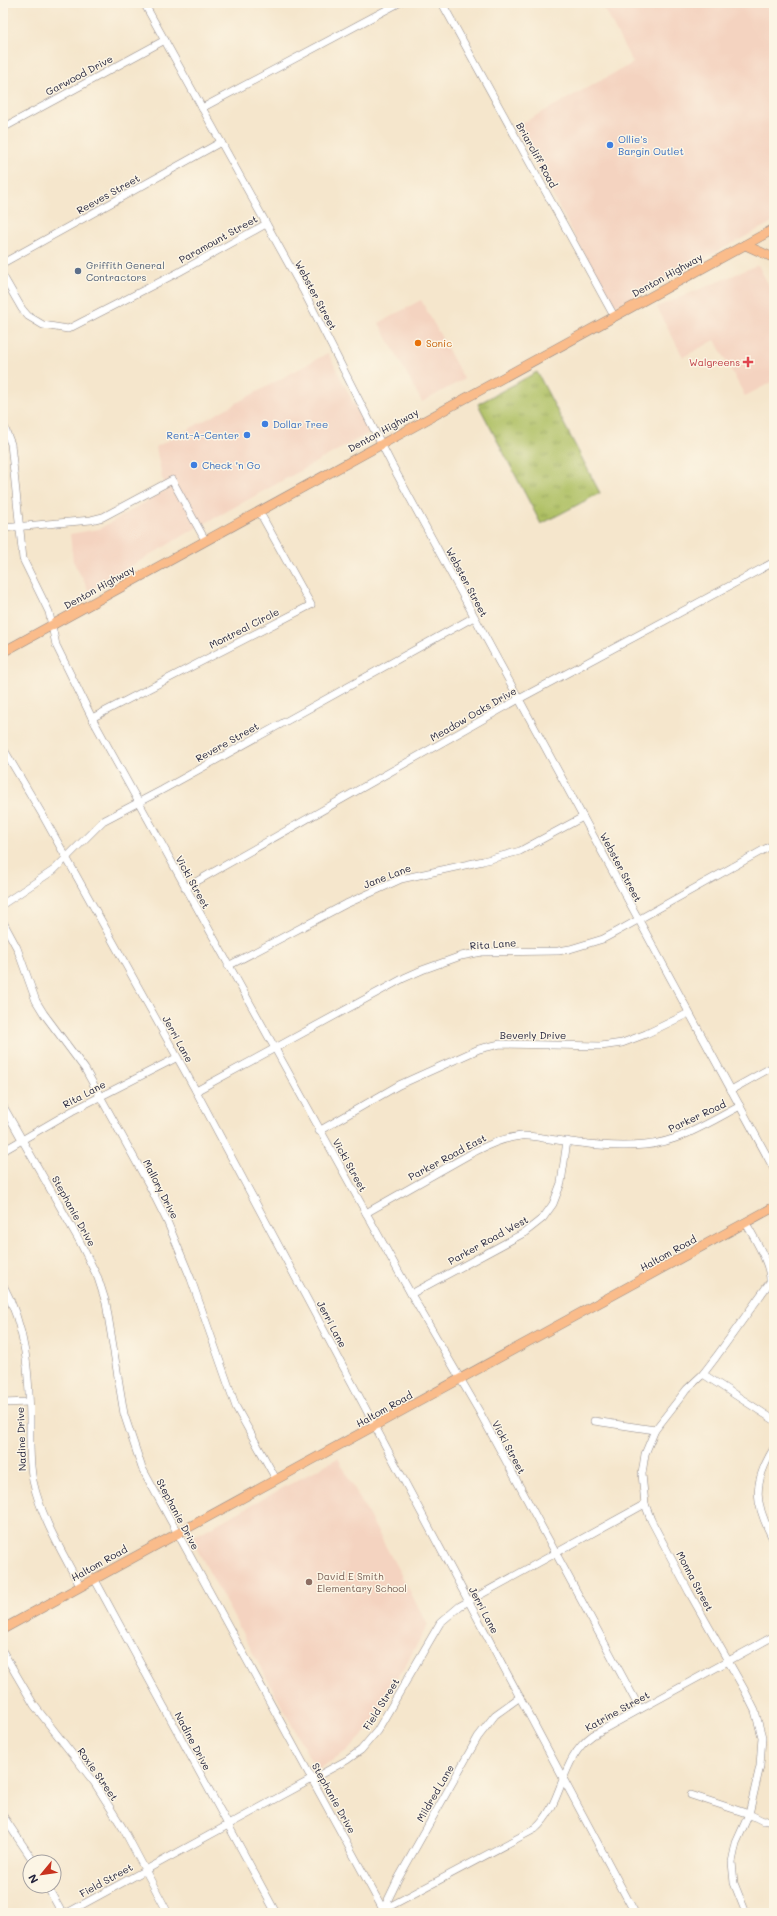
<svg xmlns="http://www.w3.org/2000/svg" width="777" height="1916" viewBox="0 0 777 1916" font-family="Mali,sans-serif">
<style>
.built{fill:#f4d3c0}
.grass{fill:url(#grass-tufts);stroke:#68704e}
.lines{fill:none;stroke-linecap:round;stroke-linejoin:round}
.minor-casing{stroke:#8c8484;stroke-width:8}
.major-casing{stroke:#8c8484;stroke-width:10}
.minor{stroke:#fff;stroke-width:7}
.major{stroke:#fabc8b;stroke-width:9}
.shop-dot{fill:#3f7fe0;stroke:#fcf5e5;stroke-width:1.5}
.service-dot{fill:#5c6f8a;stroke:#fcf5e5;stroke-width:1.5}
.food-dot{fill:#e8710a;stroke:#fcf5e5;stroke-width:1.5}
.health-dot{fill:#e0444e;stroke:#fcf5e5;stroke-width:1.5}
.education-dot{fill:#8d6e63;stroke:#fcf5e5;stroke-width:1.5}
.labels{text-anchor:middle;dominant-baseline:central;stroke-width:3;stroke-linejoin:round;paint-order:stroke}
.street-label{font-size:10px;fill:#22223b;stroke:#fcf5e5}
.shop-label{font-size:10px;fill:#366cbe;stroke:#fcf5e5;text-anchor:start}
.service-label{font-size:10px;fill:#4e5e75;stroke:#fcf5e5;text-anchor:start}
.food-label{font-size:10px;fill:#c56008;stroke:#fcf5e5;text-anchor:start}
.health-label{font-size:10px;fill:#be3a42;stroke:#fcf5e5;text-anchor:end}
.education-label{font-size:10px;fill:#785e54;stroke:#fcf5e5;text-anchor:start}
</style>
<defs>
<pattern id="grass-tufts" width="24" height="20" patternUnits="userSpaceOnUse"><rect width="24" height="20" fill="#adbf62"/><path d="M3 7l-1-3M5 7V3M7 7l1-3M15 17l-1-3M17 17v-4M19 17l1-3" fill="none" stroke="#8c9b52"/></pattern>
</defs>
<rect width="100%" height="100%" fill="#fcf5e5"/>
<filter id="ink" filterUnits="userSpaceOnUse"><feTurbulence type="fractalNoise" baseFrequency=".025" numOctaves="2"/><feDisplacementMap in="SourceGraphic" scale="8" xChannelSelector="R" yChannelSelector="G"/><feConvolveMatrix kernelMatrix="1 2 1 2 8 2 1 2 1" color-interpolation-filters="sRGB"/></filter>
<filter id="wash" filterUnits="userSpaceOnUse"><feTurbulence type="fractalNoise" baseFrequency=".012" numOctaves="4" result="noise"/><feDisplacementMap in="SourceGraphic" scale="16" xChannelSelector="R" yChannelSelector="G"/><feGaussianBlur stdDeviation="0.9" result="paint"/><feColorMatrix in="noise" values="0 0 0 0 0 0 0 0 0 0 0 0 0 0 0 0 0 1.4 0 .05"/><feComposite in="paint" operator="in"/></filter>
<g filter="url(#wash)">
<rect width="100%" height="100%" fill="#f5e6cc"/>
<g class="built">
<path d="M601,3H771L774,9V221L619,305H614L611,303L515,127L633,63Z"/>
<path d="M758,265L774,295V381L745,396L715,340L683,357L657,307Z"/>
<path d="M421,300L464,379L422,402L379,323Z"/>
<path d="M328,353L369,433L191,531L89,591L73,561L70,534L99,529L168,489L162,478L156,447Z"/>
<path d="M338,1458L428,1625L370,1727L353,1746L335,1759L316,1770L191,1538Z"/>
</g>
<path class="grass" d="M537,372L600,493L541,524L478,404Z"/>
</g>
<g filter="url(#ink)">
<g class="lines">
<defs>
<g id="minor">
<path d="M144,3L303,290L392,465L774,1169"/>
<path d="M442,3L614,316"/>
<path d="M202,108L399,3"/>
<path d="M3,128L165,40"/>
<path d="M3,263L221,142"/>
<path d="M3,276L22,309L28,316L43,325L68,329L179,272L266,224"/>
<path d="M3,424L11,444L23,559L49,612L56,645L92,718L411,1294L479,1411L640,1709"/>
<path d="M3,528L91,520L103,517L172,480L205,540"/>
<path d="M92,718L311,605L259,511"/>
<path d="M3,748L42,814L196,1091L635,1913"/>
<path d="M185,888L519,699L774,562"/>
<path d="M3,904L54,870L103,821L162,790L474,617"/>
<path d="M3,922L17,948L36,1001L44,1014L85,1069L148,1183L167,1221L191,1279L236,1407L276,1479"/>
<path d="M228,966L346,904L401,879L483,861L520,851L583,817"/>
<path d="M731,1090L774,1066"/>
<path d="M196,1091L404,978L422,970L461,956L482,952L558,951L570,949L603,939L618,931L774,844"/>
<path d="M3,1106L79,1240L98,1278L106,1303L124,1414L142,1468L385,1913"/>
<path d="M319,1131L399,1085L479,1049L500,1044L601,1046L622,1043L646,1034L689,1013"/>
<path d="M3,1151L72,1111L176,1058"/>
<path d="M366,1213L472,1153C488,1145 503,1138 521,1136C532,1135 545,1139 557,1140C587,1144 615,1148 645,1145C679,1142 710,1122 740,1106"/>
<path d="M3,1285C26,1327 29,1373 30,1420C30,1440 29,1461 33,1481C41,1518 63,1553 80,1586"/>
<path d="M411,1294L524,1233L543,1218L553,1204L561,1183L567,1141"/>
<path d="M703,1374L774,1420"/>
<path d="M3,1403L29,1402"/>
<path d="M594,1421L655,1430"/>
<path d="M774,1448C751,1485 755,1505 774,1541"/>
<path d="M94,1578L276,1913"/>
<path d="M3,1652L34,1705L94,1782L124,1830L168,1913"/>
<path d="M691,1795L749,1814L763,1821L774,1820"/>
<path d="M3,1816L34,1862"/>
<path d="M47,1886L62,1913"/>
<path d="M383,1910L535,1829C564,1804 559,1759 593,1735L774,1636"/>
<path d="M383,1910L398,1879L478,1737L495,1715L520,1697"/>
<path d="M67,1913L347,1760L361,1750L377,1731L440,1623L460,1606L645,1504"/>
<path d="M746,1913L734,1883L732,1862L736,1843L749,1814L760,1766L762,1737L755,1711L744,1689L689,1592L651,1520L645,1504L642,1474L645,1454L655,1430L687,1389L703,1374L716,1357L770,1282C771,1264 754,1238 746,1223"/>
</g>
<g id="major">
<path d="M745,245L774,258"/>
<path d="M3,652L774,229"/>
<path d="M3,1629L774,1207"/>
</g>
</defs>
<use href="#minor" class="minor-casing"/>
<use href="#major" class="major-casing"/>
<use href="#minor" class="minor"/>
<use href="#major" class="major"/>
</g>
</g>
<g class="shop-dot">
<circle cx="610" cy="145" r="4"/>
<circle cx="265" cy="424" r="4"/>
<circle cx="247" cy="435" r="4"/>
<circle cx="194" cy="465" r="4"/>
</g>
<circle class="service-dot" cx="78" cy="271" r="4"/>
<circle class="food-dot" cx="418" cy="343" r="4"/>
<path class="health-dot" d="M746 356h4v4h4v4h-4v4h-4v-4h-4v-4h4z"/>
<circle class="education-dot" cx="309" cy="1582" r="4"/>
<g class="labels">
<g class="street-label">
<text transform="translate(79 75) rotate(-28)">Garwood Drive</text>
<text transform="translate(537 155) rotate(61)">Briarcliff Road</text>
<text transform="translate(108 194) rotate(-29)">Reeves Street</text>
<text transform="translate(218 239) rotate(-29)">Paramount Street</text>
<text transform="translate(667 275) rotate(-29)">Denton Highway</text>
<text transform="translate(316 295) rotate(62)">Webster Street</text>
<text transform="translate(383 430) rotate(-29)">Denton Highway</text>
<text transform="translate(467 582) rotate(62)">Webster Street</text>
<text transform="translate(99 587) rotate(-29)">Denton Highway</text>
<text transform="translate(244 628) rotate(-27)">Montreal Circle</text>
<text transform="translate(473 714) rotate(-30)">Meadow Oaks Drive</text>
<text transform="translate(227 742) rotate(-29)">Revere Street</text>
<text transform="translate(621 867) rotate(62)">Webster Street</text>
<text transform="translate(387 876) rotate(-21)">Jane Lane</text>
<text transform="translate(193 882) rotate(61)">Vicki Street</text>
<text transform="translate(493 944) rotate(-4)">Rita Lane</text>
<text x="533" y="1035">Beverly Drive</text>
<text transform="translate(178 1039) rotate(61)">Jerri Lane</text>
<text transform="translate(84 1094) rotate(-28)">Rita Lane</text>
<text transform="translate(697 1116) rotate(-25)">Parker Road</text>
<text transform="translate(447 1157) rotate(-28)">Parker Road East</text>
<text transform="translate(350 1165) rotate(61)">Vicki Street</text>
<text transform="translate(161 1189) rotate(63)">Mallory Drive</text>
<text transform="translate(74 1211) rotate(61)">Stephanie Drive</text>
<text transform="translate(488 1240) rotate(-29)">Parker Road West</text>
<text transform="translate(668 1253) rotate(-29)">Haltom Road</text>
<text transform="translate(332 1324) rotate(62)">Jerri Lane</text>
<text transform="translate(384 1409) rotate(-29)">Haltom Road</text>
<text transform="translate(21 1439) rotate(-92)">Nadine Drive</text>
<text transform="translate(509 1447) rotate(62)">Vicki Street</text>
<text transform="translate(178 1514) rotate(62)">Stephanie Drive</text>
<text transform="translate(99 1563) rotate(-29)">Haltom Road</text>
<text transform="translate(695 1581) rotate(62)">Monna Street</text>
<text transform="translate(484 1610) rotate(62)">Jerri Lane</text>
<text transform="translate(381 1704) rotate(-58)">Field Street</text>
<text transform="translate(617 1711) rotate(-29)">Katrine Street</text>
<text transform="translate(193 1741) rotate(62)">Nadine Drive</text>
<text transform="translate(98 1774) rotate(55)">Roxie Street</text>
<text transform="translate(435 1793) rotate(-60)">Mildred Lane</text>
<text transform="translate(334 1798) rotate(61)">Stephanie Drive</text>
<text transform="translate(106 1880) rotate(-29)">Field Street</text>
</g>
<g class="shop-label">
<text x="618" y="139">Ollie's<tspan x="618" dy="12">Bargin Outlet</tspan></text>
<text x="273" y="424">Dollar Tree</text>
<text x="239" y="435" text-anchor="end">Rent-A-Center</text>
<text x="202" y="465">Check ’n Go</text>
</g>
<g class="service-label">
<text x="86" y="265">Griffith General<tspan x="86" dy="12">Contractors</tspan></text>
</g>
<g class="food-label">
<text x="426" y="343">Sonic</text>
</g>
<g class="health-label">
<text x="740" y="362">Walgreens</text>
</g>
<g class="education-label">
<text x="317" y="1576">David E Smith<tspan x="317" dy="12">Elementary School</tspan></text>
</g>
</g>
<rect width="777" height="1916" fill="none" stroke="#fcf5e5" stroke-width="16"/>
<g transform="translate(42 1874) rotate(241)"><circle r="19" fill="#fcf5e5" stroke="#a5a1a1"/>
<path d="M0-3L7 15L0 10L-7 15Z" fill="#c8321e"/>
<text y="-6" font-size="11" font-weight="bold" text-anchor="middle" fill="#22223b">N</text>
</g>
</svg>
